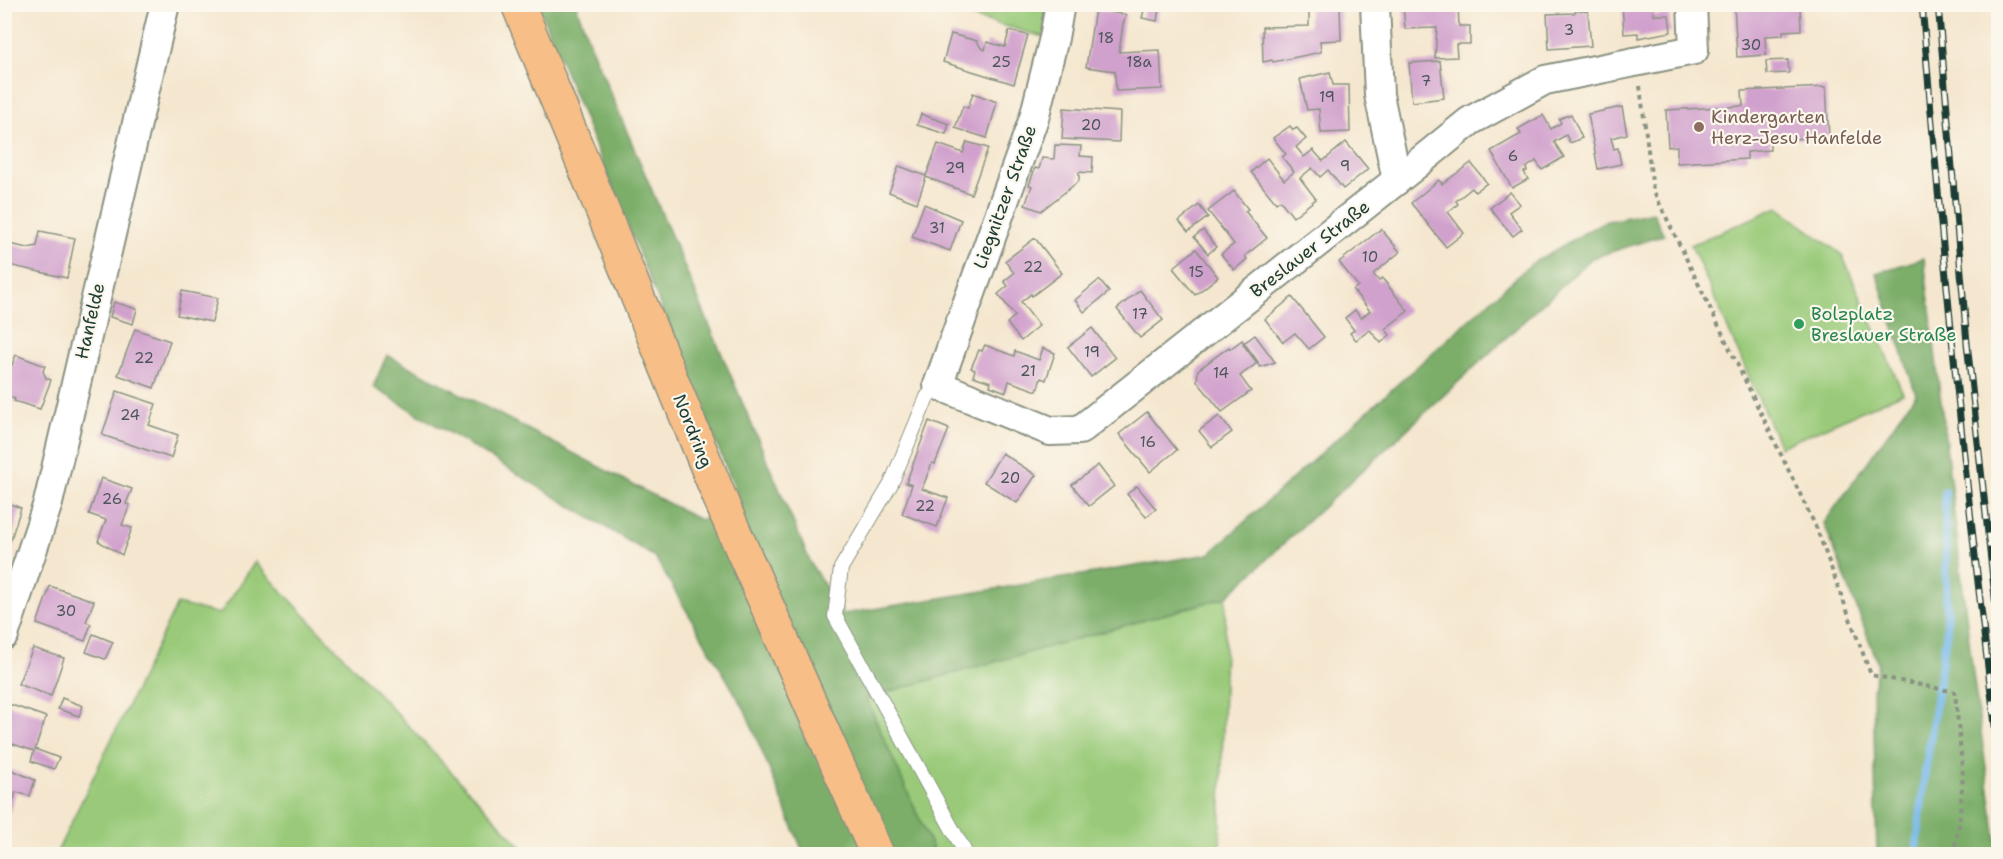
<svg xmlns="http://www.w3.org/2000/svg" width="2003" height="859" viewBox="0 0 2003 859" font-family="'Shantell Sans',sans-serif">
<style>
.green{fill:#9aca79;stroke:#5c8456;stroke-width:1.5}
.forest{fill:#7bae69;stroke:#4d764e;stroke-width:1.5}
.lines{fill:none;stroke-linecap:round;stroke-linejoin:round}
.stream{stroke:#74b7ea;stroke-width:8}
.building{fill:#d1a1cd}
.lane-casing{stroke:#8a9282;stroke-width:16}
.street-casing{stroke:#8a9282;stroke-width:32}
.primary-casing{stroke:#8a9282;stroke-width:36}
.path{stroke:#8a9282;stroke-width:4;stroke-dasharray:4.5 4.5;stroke-linecap:butt}
.lane{stroke:#fff;stroke-width:14}
.street{stroke:#fff;stroke-width:28}
.primary{stroke:#f7be87;stroke-width:33}
.rail-casing{stroke:#1f3d34;stroke-width:7}
.rail{stroke:#fbf7ec;stroke-width:4.5;stroke-dasharray:14;stroke-linecap:butt}
.education-dot{fill:#8d6e63;stroke:#fbf7ec;stroke-width:2}
.leisure-dot{fill:#2e9e5b;stroke:#fbf7ec;stroke-width:2}
.labels{text-anchor:middle;dominant-baseline:central;stroke-width:4.5;stroke-linejoin:round;paint-order:stroke}
.number-label{font-size:15px;fill:#4c565a}
.education-label{font-size:18px;fill:#785e54;stroke:#fbf7ec;text-anchor:start}
.street-label{font-size:18px;fill:#1f3d34;stroke:#fbf7ec}
.leisure-label{font-size:18px;fill:#27864d;stroke:#fbf7ec;text-anchor:start}
</style>
<rect width="100%" height="100%" fill="#fbf7ec"/>
<filter id="ink" filterUnits="userSpaceOnUse"><feTurbulence type="fractalNoise" baseFrequency=".0167" numOctaves="2"/><feDisplacementMap in="SourceGraphic" scale="12" xChannelSelector="R" yChannelSelector="G"/><feConvolveMatrix kernelMatrix="1 2 1 2 8 2 1 2 1" color-interpolation-filters="sRGB"/></filter>
<filter id="wash" filterUnits="userSpaceOnUse"><feTurbulence type="fractalNoise" baseFrequency=".008" numOctaves="4" result="noise"/><feDisplacementMap in="SourceGraphic" scale="24" xChannelSelector="R" yChannelSelector="G"/><feGaussianBlur stdDeviation="1.35" result="paint"/><feColorMatrix in="noise" values="0 0 0 0 0 0 0 0 0 0 0 0 0 0 0 0 0 1.4 0 .05"/><feComposite in="paint" operator="in"/></filter>
<g filter="url(#wash)">
<rect width="100%" height="100%" fill="#f5e7cf"/>
<g class="green">
<path d="M930,5H1051L1044,37Z"/>
<path d="M1778,207L1842,255L1903,393L1780,447L1691,245Z"/>
<path d="M255,562L528,854H56L177,604L220,614Z"/>
<path d="M1226,597L1220,854H935L865,698Z"/>
</g>
<g class="forest">
<path d="M538,5H576L593,52L812,566L843,614L1209,554L1531,264L1603,222L1653,212L1664,235L1592,258L1226,597L866,698L935,854H804L745,710L655,557L373,387L387,355L700,520L741,504Z"/>
<path d="M1924,258L1973,674L1998,854H1877L1873,689L1878,663L1824,523L1916,394L1876,273Z"/>
</g>
<g class="lines">
<path class="stream" d="M1916,854L1925,773L1947,629L1945,492"/>
</g>
<g id="blocks">
<g class="building">
<path d="M1340,4L1341,40L1320,41L1321,52L1273,62L1272,60L1263,62L1262,27L1309,26V5Z"/>
<path d="M1403,4H1458L1459,26H1470V44H1456L1457,57L1435,58L1437,28L1405,29Z"/>
<path d="M1622,4H1653L1654,15H1669L1671,32L1638,38V33L1624,34Z"/>
<path d="M1734,4H1800L1801,30L1783,31V35L1765,36L1766,55L1737,57Z"/>
<path d="M1145,6L1159,8L1157,21L1142,18Z"/>
<path d="M1095,9L1126,15L1123,24L1119,52L1160,50L1162,89L1116,91L1115,71L1086,67Z"/>
<path d="M1577,10L1588,12L1591,46L1549,49L1547,14L1574,13Z"/>
<path d="M1009,31L1028,35L1014,84L943,62L951,34L977,41L981,48L985,50L987,42L1005,47Z"/>
<path d="M1788,60L1789,73L1767,74L1766,61Z"/>
<path d="M1440,61L1444,98L1412,102L1409,63Z"/>
<path d="M1330,72L1333,85H1349L1350,132L1321,133L1319,109L1307,110L1300,79Z"/>
<path d="M1826,87L1829,137L1770,140V150L1747,152V159L1677,163V146L1668,147L1666,110L1743,106L1742,91Z"/>
<path d="M973,93L997,102L987,138L955,128L963,106L968,108Z"/>
<path d="M1622,107L1627,134L1611,138L1614,149L1618,148L1621,164L1598,169L1588,114Z"/>
<path d="M1064,108L1120,112L1119,142L1062,139Z"/>
<path d="M921,114L949,124L946,134L917,125Z"/>
<path d="M1571,114L1582,138L1570,143L1566,135L1554,142L1564,157L1542,170L1536,161L1526,168L1527,171L1524,172L1528,179L1512,188L1491,151L1521,134L1518,129L1543,115L1551,129L1561,123L1559,119Z"/>
<path d="M1290,126L1293,130L1297,128L1306,139L1296,147L1304,157L1313,150L1323,161L1346,142L1368,169L1343,189L1328,170L1320,177L1312,168L1300,178L1316,199L1293,217L1280,200L1276,203L1251,172L1267,158L1284,180L1294,172L1282,157L1286,154L1273,138Z"/>
<path d="M967,142L988,148L971,194L926,177L917,203L889,192L899,166L926,176L938,144L963,153Z"/>
<path d="M1055,145L1081,146L1080,156L1093,157L1092,173L1079,172V181L1041,211L1025,205L1032,186L1029,185L1035,168L1039,169L1042,158L1054,159Z"/>
<path d="M1471,163L1487,183L1475,192L1472,188L1456,201L1458,204L1448,212L1464,233L1446,247L1411,203L1439,180L1442,184Z"/>
<path d="M1234,191L1248,209L1245,211L1267,238L1245,256L1247,259L1234,270L1221,254L1234,244L1208,211Z"/>
<path d="M1510,192L1520,204L1509,212L1522,229L1513,236L1490,208Z"/>
<path d="M924,204L961,220L950,251L912,237Z"/>
<path d="M1199,205L1208,217L1188,232L1179,221Z"/>
<path d="M4,207L10,209L5,228H4Z"/>
<path d="M1381,229L1400,252L1373,274L1379,281L1382,278L1408,311L1385,329L1390,335L1381,343L1370,330L1356,340L1350,333L1354,330L1345,318L1355,310L1361,318L1370,311L1353,290L1358,286L1339,262Z"/>
<path d="M1203,230L1216,247L1208,254L1194,237Z"/>
<path d="M40,231L75,238L67,278L4,264V243L28,248L37,246Z"/>
<path d="M1035,238L1062,273L1032,296L1031,294L1021,302L1039,326L1021,341L1007,323L1015,316L998,294L1008,286L1004,281L1014,273L1005,261Z"/>
<path d="M1196,249L1218,277L1195,295L1173,268Z"/>
<path d="M1099,280L1109,292L1084,312L1075,300Z"/>
<path d="M1140,290L1163,320L1140,338L1117,309Z"/>
<path d="M182,291L218,298L212,322L177,315Z"/>
<path d="M1292,297L1324,337L1309,349L1295,333L1283,342L1265,319Z"/>
<path d="M114,302L137,309L133,324L110,317Z"/>
<path d="M1092,328L1115,358L1091,377L1068,347Z"/>
<path d="M135,329L170,341L154,388L118,375Z"/>
<path d="M1255,335L1275,362L1260,367L1257,363L1258,362L1244,343Z"/>
<path d="M1242,340L1244,343L1243,344L1257,363L1240,376L1251,391L1222,412L1197,381L1198,370L1229,347L1230,349Z"/>
<path d="M985,345L1014,356L1015,351L1039,360L1043,348L1055,353L1046,380L1041,378L1037,391L1009,381L1006,392L990,386L991,382L973,376L975,370L971,368L979,350L982,351Z"/>
<path d="M16,355L45,366L43,371L46,378L51,380L40,409L14,401L15,399L4,395V384Z"/>
<path d="M117,391L156,404L149,425L178,435L171,458L102,435Z"/>
<path d="M1147,412L1177,450L1150,472L1119,434Z"/>
<path d="M1219,416L1232,432L1212,447L1199,431Z"/>
<path d="M929,421L949,429L935,464L932,463L922,489L948,498L937,527L902,514L912,485L906,483Z"/>
<path d="M1002,453L1036,475L1017,503L984,482Z"/>
<path d="M1098,465L1114,486L1089,506L1072,485Z"/>
<path d="M101,478L132,489L126,504L130,505L122,525L132,528L122,555L98,541L106,520L89,514Z"/>
<path d="M1137,486L1156,509L1146,517L1127,494Z"/>
<path d="M5,502L21,508L9,545L5,543Z"/>
<path d="M50,586L94,601L86,622L91,624L85,641L37,624Z"/>
<path d="M93,634L113,642L105,659L86,652Z"/>
<path d="M33,648L64,658L51,696L18,684Z"/>
<path d="M62,698L83,706L79,716L58,709Z"/>
<path d="M6,703L46,717L35,749L59,758L54,769L31,761L34,751L4,741V709Z"/>
<path d="M5,767L35,780L30,796L16,792L9,813L5,811Z"/>
</g>
</g>
</g>
<g filter="url(#ink)">
<use href="#blocks" fill-opacity="0" stroke="#8a9282" stroke-width="1.5"/>
<g class="lines">
<defs>
<path id="lane" d="M938,385L927,397L891,484L841,568L835,616L966,854"/>
<g id="street">
<path d="M1060,4L1054,38L1034,118L938,385L1050,431L1080,430L1397,180L1470,121L1545,80L1694,50L1692,4"/>
<path d="M1375,4L1379,95L1397,180"/>
<path d="M4,635L48,503L165,4"/>
</g>
<path id="primary" d="M518,4L726,513L877,854"/>
</defs>
<use href="#lane" class="lane-casing"/>
<use href="#street" class="street-casing"/>
<use href="#primary" class="primary-casing"/>
<path class="path" d="M1640,86L1653,190L1816,527L1871,675L1955,692L1963,775L1959,827L1953,854"/>
<use href="#lane" class="lane"/>
<use href="#street" class="street"/>
<use href="#primary" class="primary"/>
<defs>
<g id="rail">
<path d="M1922,4C1942,253 1967,502 1998,749"/>
<path d="M1938,4L1967,343L1998,624"/>
</g>
</defs>
<use href="#rail" class="rail-casing"/>
<use href="#rail" class="rail"/>
</g>
</g>
<circle class="education-dot" cx="1699" cy="127" r="6"/>
<circle class="leisure-dot" cx="1799" cy="324" r="6"/>
<g class="labels">
<g class="number-label">
<text x="1569" y="30">3</text>
<text x="1106" y="38">18</text>
<text x="1751" y="45">30</text>
<text x="1001" y="62">25</text>
<text x="1139" y="62">18a</text>
<text x="1426" y="81">7</text>
<text x="1327" y="97">19</text>
<text x="1091" y="125">20</text>
<text x="1513" y="156">6</text>
<text x="1345" y="166">9</text>
<text x="955" y="168">29</text>
<text x="937" y="228">31</text>
<text x="1370" y="257">10</text>
<text x="1033" y="267">22</text>
<text x="1196" y="272">15</text>
<text x="1140" y="314">17</text>
<text x="1092" y="352">19</text>
<text x="144" y="358">22</text>
<text x="1028" y="371">21</text>
<text x="1221" y="373">14</text>
<text x="130" y="415">24</text>
<text x="1148" y="442">16</text>
<text x="1010" y="478">20</text>
<text x="112" y="499">26</text>
<text x="925" y="506">22</text>
<text x="66" y="611">30</text>
</g>
<g class="education-label">
<text x="1711" y="117">Kindergarten<tspan x="1711" dy="21">Herz-Jesu Hanfelde</tspan></text>
</g>
<g class="street-label">
<text transform="translate(1005 197) rotate(-70)">Liegnitzer Straße</text>
<text transform="translate(1310 249) rotate(-38)">Breslauer Straße</text>
<text transform="translate(90 321) rotate(-77)">Hanfelde</text>
<text transform="translate(693 431) rotate(68)">Nordring</text>
</g>
<g class="leisure-label">
<text x="1811" y="314">Bolzplatz<tspan x="1811" dy="21">Breslauer Straße</tspan></text>
</g>
</g>
<rect width="2003" height="859" fill="none" stroke="#fbf7ec" stroke-width="24"/>
</svg>
